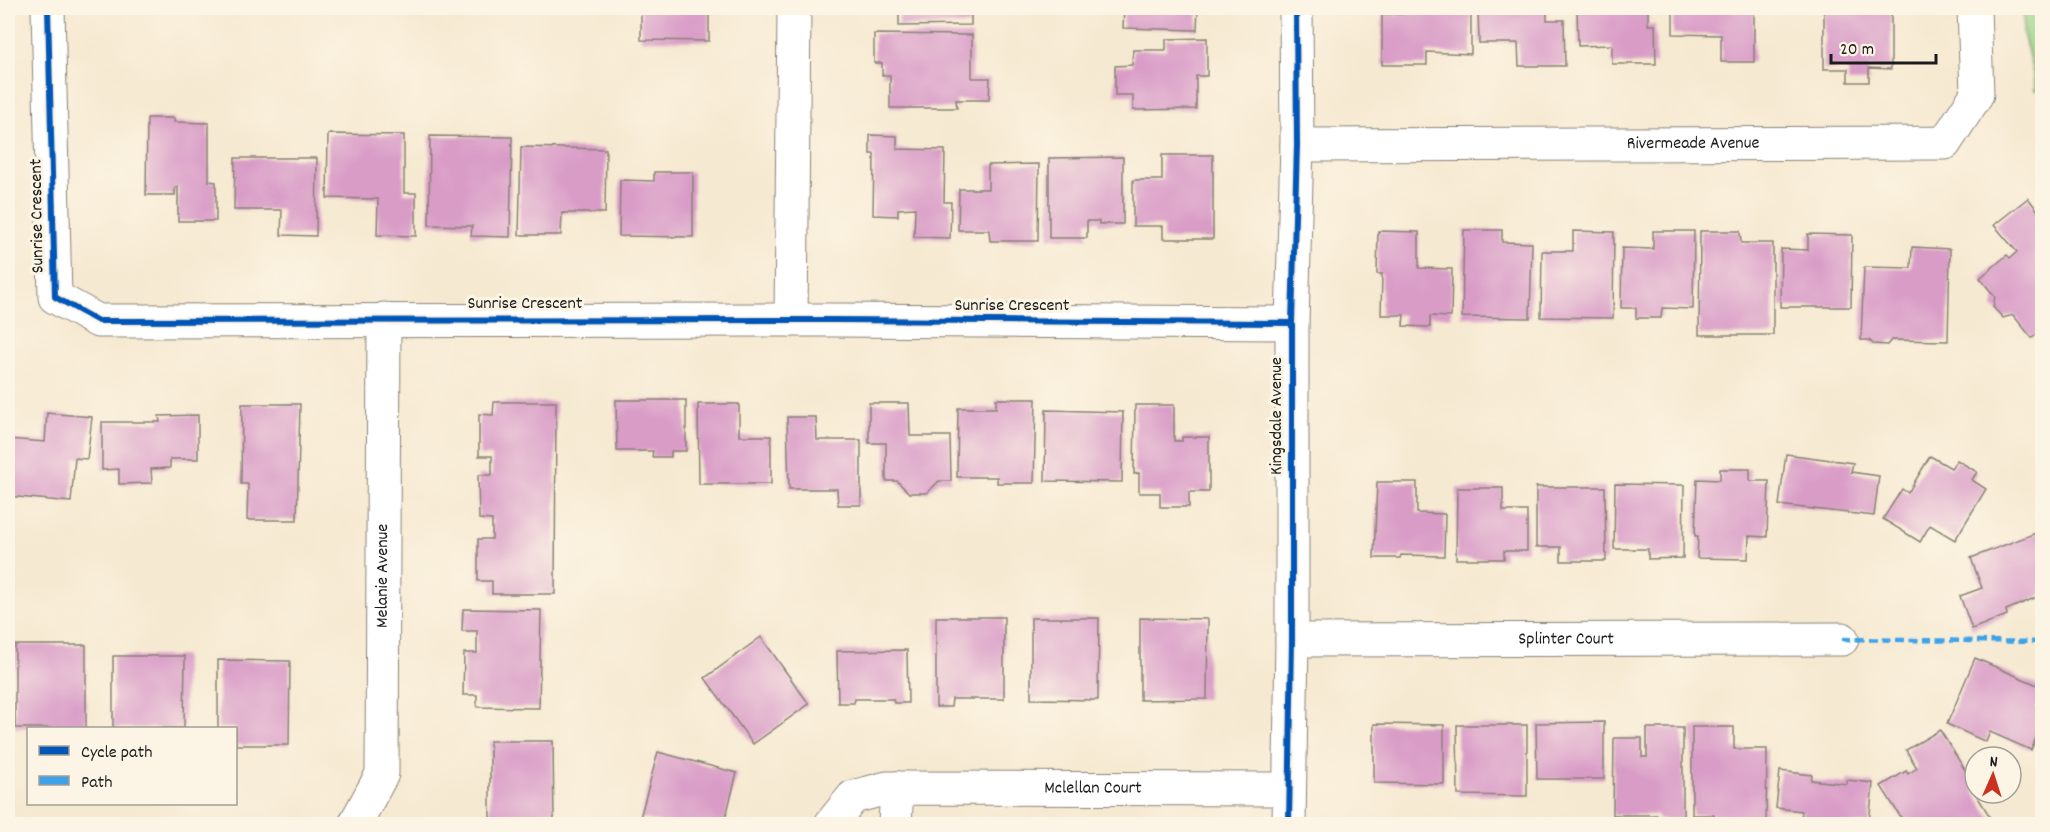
<svg xmlns="http://www.w3.org/2000/svg" width="2050" height="832" viewBox="0 0 2050 832" font-family="Dekko,sans-serif">
<style>
.green{fill:#9ad284;stroke:#5b7750;stroke-width:1.5}
.building{fill:#d99cc7}
.lines{fill:none;stroke-linecap:round;stroke-linejoin:round}
.minor-casing{stroke:#898276;stroke-width:35}
.minor{stroke:#fff;stroke-width:33}
.quiet{stroke:#3da2ea;stroke-width:4.5;stroke-dasharray:9 4.5;stroke-linecap:butt}
.cycleway-casing{stroke:#fcf5e5;stroke-width:10}
.cycleway{stroke:#0057b8;stroke-width:6}
.labels{text-anchor:middle;dominant-baseline:central;stroke-width:6;stroke-linejoin:round;paint-order:stroke}
.street-label{font-size:18px;fill:#1c1c1c;stroke:#fcf5e5}
</style>
<rect width="100%" height="100%" fill="#fcf5e5"/>
<filter id="ink" filterUnits="userSpaceOnUse"><feTurbulence type="fractalNoise" baseFrequency=".0167" numOctaves="2"/><feDisplacementMap in="SourceGraphic" scale="12" xChannelSelector="R" yChannelSelector="G"/><feConvolveMatrix kernelMatrix="1 2 1 2 8 2 1 2 1" color-interpolation-filters="sRGB"/></filter>
<filter id="wash" filterUnits="userSpaceOnUse"><feTurbulence type="fractalNoise" baseFrequency=".008" numOctaves="4" result="noise"/><feDisplacementMap in="SourceGraphic" scale="24" xChannelSelector="R" yChannelSelector="G"/><feGaussianBlur stdDeviation="1.35" result="paint"/><feColorMatrix in="noise" values="0 0 0 0 0 0 0 0 0 0 0 0 0 0 0 0 0 1.4 0 .05"/><feComposite in="paint" operator="in"/></filter>
<g filter="url(#wash)">
<rect width="100%" height="100%" fill="#f6e9d1"/>
<path class="green" d="M2024,8H2042V91H2035V80L2023,33Z"/>
<g id="blocks">
<g class="building">
<path d="M641,8H709V41L641,40Z"/>
<path d="M899,8H971V25L899,26Z"/>
<path d="M1124,8H1198L1197,30L1123,28Z"/>
<path d="M1401,8H1471V54L1427,52V65H1382V14H1401Z"/>
<path d="M1478,8H1547V20H1564L1565,66H1519L1518,43H1479Z"/>
<path d="M1577,8H1648V25H1655L1656,64H1612V45L1578,46Z"/>
<path d="M1673,8H1754V62H1721V35L1673,34Z"/>
<path d="M1824,8H1891V69L1869,68V82H1848V69H1824Z"/>
<path d="M874,34L972,35V78H990L989,100H956L957,108H890V75H882V63H874Z"/>
<path d="M1207,38V76H1196V109L1133,110V95H1115V66L1132,65L1133,50H1166V39Z"/>
<path d="M147,118H174V122L209,123V181L216,182V221H178V187L175,188V195H146Z"/>
<path d="M328,134L404,135V193H416V236L377,235L378,199L327,198Z"/>
<path d="M870,135L897,136V149L945,150L944,202H951L950,238L914,237L915,208L898,209V216L873,215L874,154H870Z"/>
<path d="M430,136L512,137L510,237L471,236L472,226L429,225Z"/>
<path d="M521,147L606,149L605,213H562L561,235H519Z"/>
<path d="M1162,155H1213V239H1163V226H1133V180H1162Z"/>
<path d="M1123,157V224H1099V221H1087V238H1049V158Z"/>
<path d="M235,158H317L316,236L281,235L282,210H234Z"/>
<path d="M1039,164L1038,241H990L989,230H958L959,189H988V165Z"/>
<path d="M654,172H693V237L619,236L620,180L654,181Z"/>
<path d="M2028,198L2042,216V330L2032,338L2013,315L2003,318L1993,307L1995,297L1980,278L2007,255L2010,258L2017,252L1994,225Z"/>
<path d="M1464,230H1502V242L1532,243L1530,318L1462,317Z"/>
<path d="M1378,231L1419,232V268L1452,269L1451,317L1430,316V327L1403,326L1404,315H1381L1382,274H1377Z"/>
<path d="M1573,231L1614,232L1613,318L1541,317L1542,251H1573Z"/>
<path d="M1653,231H1694L1693,309L1662,308L1661,318H1636V308H1621L1622,248L1653,249Z"/>
<path d="M1700,231H1740L1741,243H1773V335H1699Z"/>
<path d="M1808,234L1852,235L1851,307H1780L1781,249L1808,250Z"/>
<path d="M1912,247L1950,249L1948,341L1891,340L1887,345L1873,344L1869,340H1861L1864,267L1911,268Z"/>
<path d="M996,399H1036L1034,483H997V477H957L958,408H996Z"/>
<path d="M616,400H686V451H671V457H652L653,451H617Z"/>
<path d="M494,402H556L555,594H492V581H478V539H492V520L479,519L478,475H492V456H479V414L493,415Z"/>
<path d="M869,403H909L910,436H950L951,481H939L927,493H909L897,481H886V443H869Z"/>
<path d="M242,404H300L297,520H247L248,484H241Z"/>
<path d="M698,404H739V436H771V484H699Z"/>
<path d="M1135,405H1174V441H1182V437H1209V492H1189V507H1160V493H1139V473L1134,474Z"/>
<path d="M1046,410L1123,412L1122,482L1045,481Z"/>
<path d="M47,413L92,417L87,459L75,458L71,502L8,496V439L45,442Z"/>
<path d="M198,415V459H170V468L151,469L152,483L119,484V469L102,470V422H160L159,416Z"/>
<path d="M787,417H816L817,440H861V505H838L837,489H789Z"/>
<path d="M1786,454L1853,463L1851,472L1879,476L1874,516L1779,505Z"/>
<path d="M1930,456L1951,468L1957,460L1977,472L1972,480L1986,489L1955,540L1930,525L1920,542L1883,519L1902,489L1908,493Z"/>
<path d="M1720,469H1750V481H1769L1767,537L1749,536L1748,559L1697,558L1698,536H1695L1697,479L1720,480Z"/>
<path d="M1377,482H1417V513L1445,514L1444,556L1401,555L1400,558H1374Z"/>
<path d="M1615,484L1684,485L1683,558L1648,559V549H1614Z"/>
<path d="M1536,487H1605L1606,561H1561V547H1536Z"/>
<path d="M1457,488H1503V511H1527V551H1504V559H1456Z"/>
<path d="M2041,531L2042,536V595L2006,610L2007,615L1972,629L1960,596L1982,588L1971,558Z"/>
<path d="M463,609L541,610L539,708L477,707V695H463L464,653H477V631H462Z"/>
<path d="M936,617H1004V699H952L951,707H936Z"/>
<path d="M1031,618H1099L1098,700L1031,699Z"/>
<path d="M1140,618L1208,619L1207,699L1140,700Z"/>
<path d="M761,637L809,704L753,744L705,678Z"/>
<rect x="15" y="645" width="71" height="83"/>
<path d="M907,650L908,703H894L893,699H855L854,703H838L837,651Z"/>
<path d="M113,656H185L184,728H113Z"/>
<path d="M1975,658L2042,687V694L2036,708L2042,711V723L2031,750L1990,732L1986,742L1947,724Z"/>
<path d="M218,660L290,661L289,745H236V728H218Z"/>
<path d="M1604,722V779H1537L1536,723Z"/>
<path d="M1374,724L1444,725V784L1374,783Z"/>
<path d="M1457,725H1527V796L1458,795Z"/>
<path d="M1692,727H1734V749H1767L1766,824H1714V815H1692Z"/>
<path d="M1647,728H1683V820L1657,819V815H1613L1614,738H1642V757H1647Z"/>
<path d="M1940,730L1975,786L1974,791L1992,820L1985,824H1905L1881,786L1906,771L1908,774L1917,768L1906,750Z"/>
<path d="M490,741H553L554,824H490Z"/>
<path d="M658,752L737,773L724,824H665L640,818Z"/>
<path d="M1780,771L1812,775L1811,780L1847,784V780L1873,783L1869,824H1800L1802,811L1776,808Z"/>
</g>
</g>
</g>
<g filter="url(#ink)">
<use href="#blocks" fill-opacity="0" stroke="#898276" stroke-width="1.5"/>
<g class="lines">
<defs>
<g id="minor">
<path d="M48,8L55,297L98,321L834,320L1292,323"/>
<path id="s1" d="M1297,145L1945,143L1977,94L1974,8"/>
<path d="M791,320L794,8"/>
<path id="s2" d="M1292,640L1842,639"/>
<path id="s3" d="M355,824L382,774L384,319"/>
<path id="s4" d="M831,824L853,797L887,788L1289,789"/>
<path d="M895,824L897,788"/>
<path d="M1289,824L1292,640V323L1297,145L1296,8"/>
</g>
</defs>
<use href="#minor" class="minor-casing"/>
<use href="#minor" class="minor"/>
<path class="quiet" d="M1842,639L2042,642"/>
<defs>
<g id="cycleway">
<path d="M48,8L55,297L98,321L834,320L1292,323"/>
<path d="M1289,824L1292,640V323L1297,145L1296,8"/>
</g>
</defs>
<use href="#cycleway" class="cycleway-casing"/>
<use href="#cycleway" class="cycleway"/>
</g>
</g>
<g class="labels">
<g class="street-label">
<text stroke="none"><textPath href="#s1" startOffset="396">Rivermeade Avenue</textPath></text>
<text transform="translate(38 216) rotate(-91)">Sunrise Crescent</text>
<text x="525" y="304">Sunrise Crescent</text>
<text x="1012" y="306">Sunrise Crescent</text>
<text transform="translate(1277 416) rotate(-90)">Kingsdale Avenue</text>
<text stroke="none"><textPath href="#s3" startOffset="255">Melanie Avenue</textPath></text>
<text stroke="none"><textPath href="#s2" startOffset="274">Splinter Court</textPath></text>
<text stroke="none"><textPath href="#s4" startOffset="276">Mclellan Court</textPath></text>
</g>
</g>
<rect width="2050" height="832" fill="none" stroke="#fcf5e5" stroke-width="30"/>
<rect x="27" y="727" width="210" height="78" fill="#fcf5e5" stroke="#a29e95" stroke-width="1.5"/>
<rect x="39" y="746" width="30" height="9" fill="#0057b8" stroke="#a29e95" stroke-width="1.5"/>
<text x="81" y="757" font-size="18" fill="#1c1c1c">Cycle path</text>
<rect x="39" y="776" width="30" height="9" fill="#3da2ea" stroke="#a29e95" stroke-width="1.5"/>
<text x="81" y="787" font-size="18" fill="#1c1c1c">Path</text>
<g transform="translate(1993 775) rotate(3)"><circle r="28" fill="#fcf5e5" stroke="#a29e95" stroke-width="1.5"/>
<path d="M0-4.5L10 22L0 15L-10 22Z" fill="#c8321e"/>
<text y="-9" font-size="16" font-weight="bold" text-anchor="middle" fill="#1c1c1c">N</text>
</g>
<path d="M1831 54v9h105v-9" fill="none" stroke="#1c1c1c" stroke-width="3"/>
<text x="1840" y="54" font-size="18" fill="#1c1c1c" stroke="#fcf5e5" stroke-width="4.5" paint-order="stroke">20 m</text>
</svg>
